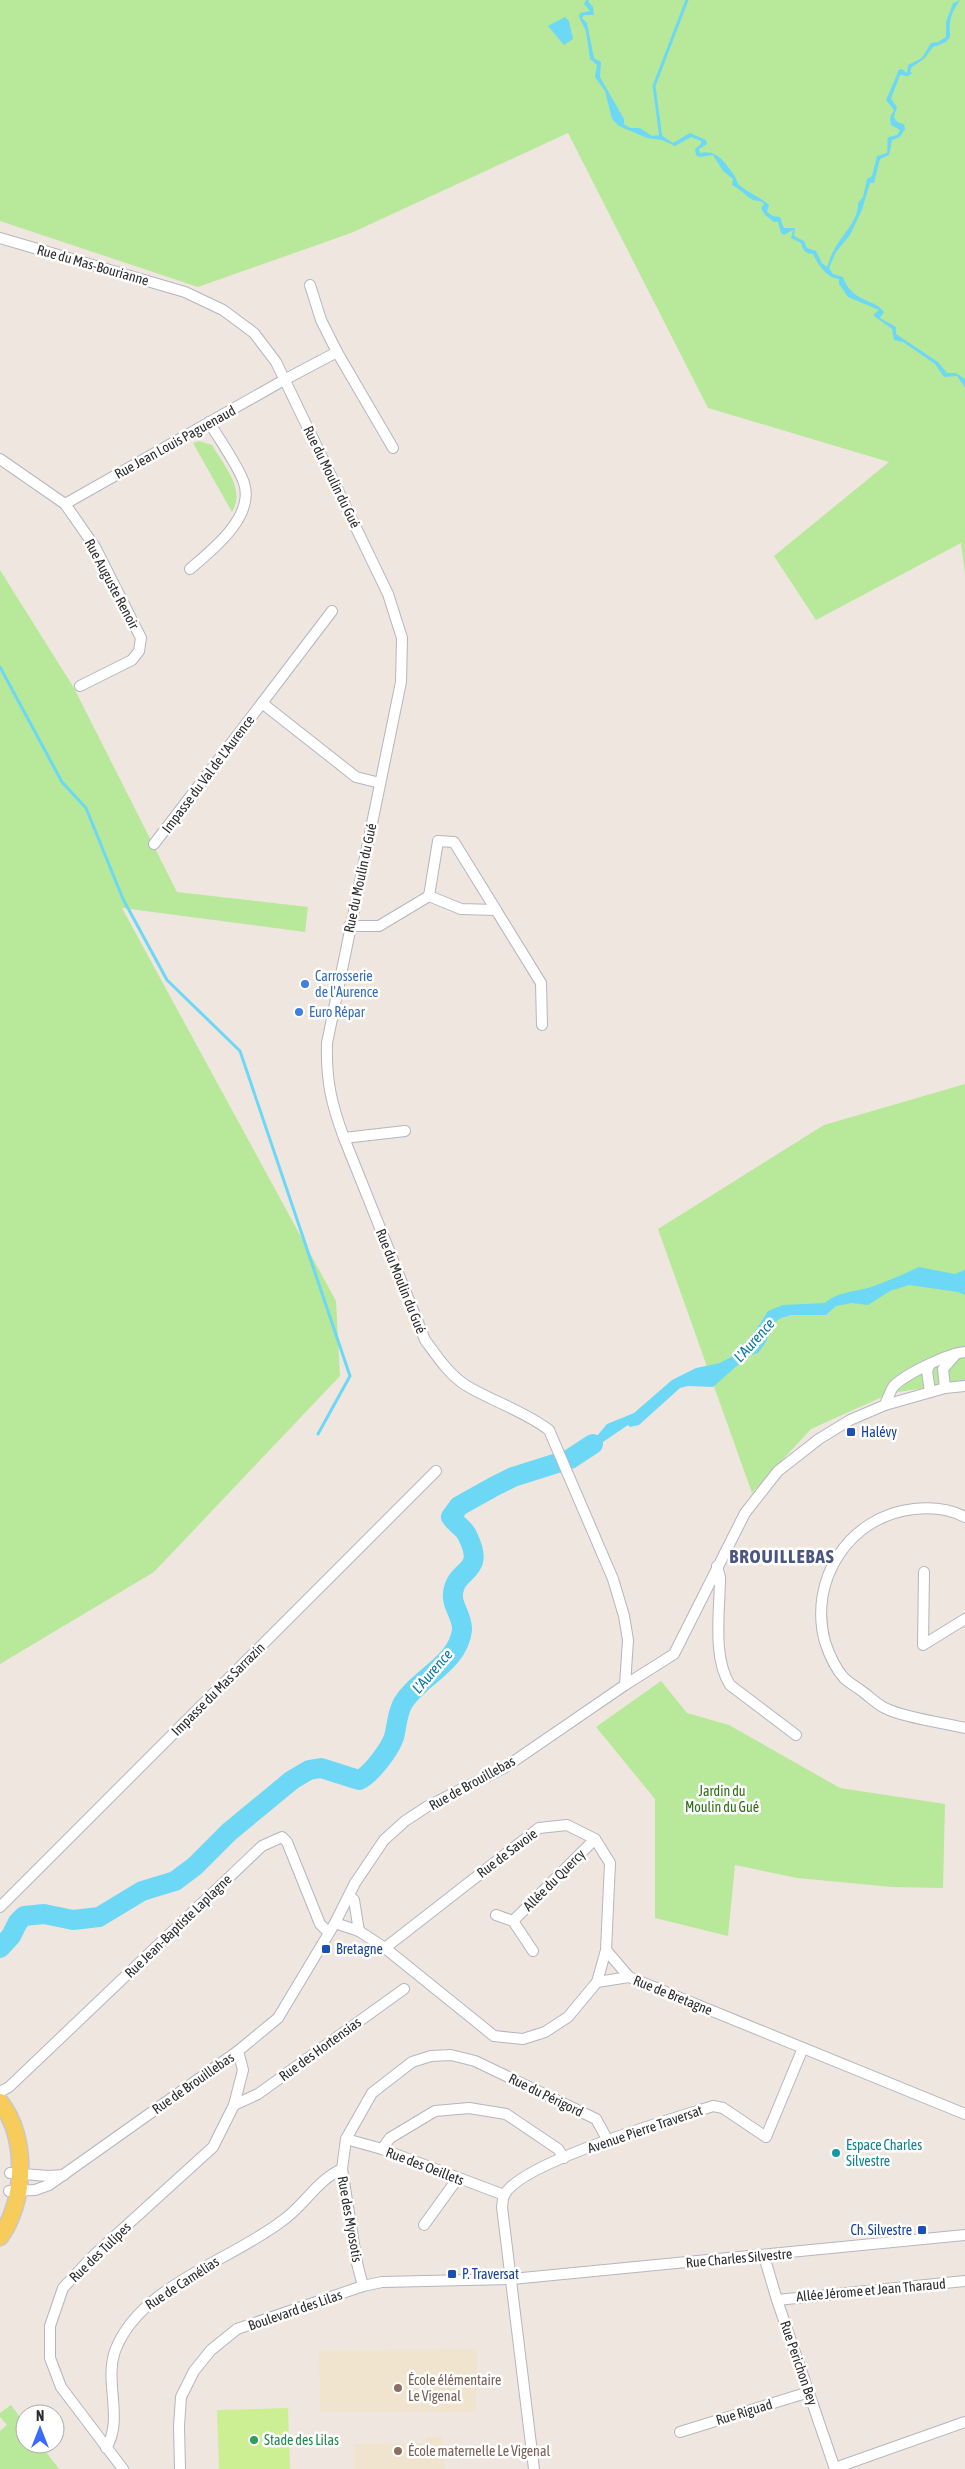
<svg xmlns="http://www.w3.org/2000/svg" width="965" height="2469" viewBox="0 0 965 2469" font-family="'Asap Condensed',sans-serif">
<style>
.education{fill:#f1e4ce}
.green{fill:#b8e899}
.pitch{fill:#cdef94}
.water{fill:#6dd8f5}
.lines{fill:none;stroke-linecap:round;stroke-linejoin:round}
.stream{stroke:#6dd8f5;stroke-width:3}
.river{stroke:#6dd8f5;stroke-width:20}
.street-casing{stroke:#b3b6c1;stroke-width:12}
.primary-casing{stroke:#c8c8c8;stroke-width:19}
.street{stroke:#fff;stroke-width:10}
.primary{stroke:#f8cc5a;stroke-width:16}
.shop-dot{fill:#3f7fe0;stroke:#fff;stroke-width:2}
.transit-dot{fill:#1a4fb4;stroke:#fff;stroke-width:2}
.culture-dot{fill:#0f9aa8;stroke:#fff;stroke-width:2}
.education-dot{fill:#8d6e63;stroke:#fff;stroke-width:2}
.leisure-dot{fill:#2e9e5b;stroke:#fff;stroke-width:2}
.labels{text-anchor:middle;dominant-baseline:central;stroke-width:5;stroke-linejoin:round;paint-order:stroke}
.street-label{font-size:14px;fill:#2d2d2d;stroke:#fff}
.shop-label{font-size:14px;fill:#366cbe;stroke:#fff;text-anchor:start}
.transit-label{font-size:14px;fill:#164399;stroke:#fff;text-anchor:start}
.park-label{font-size:14px;fill:#2e7017;stroke:#fff}
.culture-label{font-size:14px;fill:#0d838f;stroke:#fff;text-anchor:start}
.education-label{font-size:14px;fill:#785e54;stroke:#fff;text-anchor:start}
.leisure-label{font-size:14px;fill:#27864d;stroke:#fff;text-anchor:start}
.water-label{font-size:15px;font-style:italic;fill:#0678a7;stroke:#fff}
.district-label{font-size:19px;font-weight:bold;letter-spacing:1px;fill:#4a5681;stroke:#fff}
</style>
<rect width="100%" height="100%" fill="#efe7df"/>
<g class="education">
<path d="M477,2349L476,2412H320L319,2351Z"/>
<path d="M426,2437H442L445,2469H354V2444L426,2443Z"/>
</g>
<g class="green">
<path d="M0,0H965V574L961,543L816,620L774,556L889,462L708,408L568,133L351,233L198,287L0,221Z"/>
<path d="M199,441L212,445C224,466 246,489 232,512L193,443Z"/>
<path d="M0,570L74,688L177,892L308,907L305,932L122,908L336,1301L340,1376L154,1572L0,1664Z"/>
<path d="M965,1084V1382L891,1393L811,1429L752,1493L658,1229L824,1125Z"/>
<path d="M661,1681L687,1713L729,1725L840,1788L945,1804L943,1888L892,1887L797,1878L735,1865L728,1936L655,1918V1799L596,1727Z"/>
<path d="M11,2405L25,2424V2444H40L59,2469H0V2431L7,2425L0,2417V2413Z"/>
</g>
<path class="pitch" d="M288,2408L290,2469H219L217,2410Z"/>
<g class="water">
<path d="M586,0H589L588,1L593,7L594,15H584L582,18L587,23L594,58L601,62L600,77L624,119V124L630,128H640L652,136L661,135L673,143L690,133L706,140L707,144L699,149L700,153C716,149 725,162 734,175C736,177 737,183 739,185C749,193 760,197 769,205L767,212L773,216L780,217L784,228H795L794,236L804,241L807,248L816,251L822,263L827,267C829,262 830,257 833,252C840,237 859,221 858,203L863,197L867,179L872,176L877,156L887,153L889,137L897,135L900,130L891,125L890,118L894,110L886,100L899,70L902,69L907,73L908,65L922,58L931,43L938,42L946,37V22L953,3L960,0C957,5 952,12 951,18C946,35 959,39 933,47L924,59L912,67L908,76L900,75L891,99L897,107L894,116L895,122L904,124L905,129L900,137L892,140L889,155L880,159L874,183H870L862,210L850,235L836,252L829,268L833,274L843,277C853,304 873,297 884,312L880,318L896,327V334L938,362L947,373H956L965,379V388L957,376L944,377L935,364L903,342L894,340L892,329L874,316V314L879,310L848,297L839,284V279C827,278 818,265 813,254C805,254 803,250 801,243L791,238L793,230L784,235L781,233L778,222H774L765,215L761,208L764,204C759,199 758,202 753,200C745,196 741,189 732,185L733,179L723,171L713,155L699,157L696,155L695,149L701,144V141L691,137L675,146L662,140L647,138L619,126L612,119L605,91L595,77L597,65L590,59L586,31L579,17L580,13L590,11L584,4Z"/>
<path d="M565,17L569,21L573,39L564,45L548,26Z"/>
<path d="M919,1267L955,1274L965,1270V1295L958,1292L909,1285L890,1291L868,1305L852,1303L836,1306L826,1315H791L781,1318L772,1324L766,1342L758,1353L748,1356L713,1387L688,1386L680,1388L639,1425L630,1427L628,1425L572,1463L568,1454L597,1436L607,1424L634,1413L672,1380L696,1368L720,1363L733,1356L754,1333L768,1311L783,1305L825,1303C837,1292 853,1292 868,1288C886,1282 902,1275 919,1267Z"/>
<path d="M551,1459L553,1464C529,1472 462,1493 451,1517C456,1525 465,1528 468,1537C486,1574 456,1567 453,1593C451,1605 463,1617 462,1630C457,1664 419,1677 403,1703C397,1713 397,1726 394,1737C390,1749 371,1775 359,1780L321,1768L309,1770L292,1780L229,1832L195,1866L175,1881L142,1891L99,1917L73,1920L44,1914L24,1916L18,1922L11,1936L0,1948C0,1935 20,1914 31,1906L72,1916L97,1914L137,1889L171,1879L184,1871L225,1827L295,1771L315,1763L344,1768L360,1775L364,1774L390,1739L394,1713L399,1701L452,1649C464,1619 447,1616 449,1592C458,1563 478,1573 465,1537C454,1530 444,1524 447,1510L493,1481Z"/>
</g>
<g class="lines">
<g class="stream">
<path d="M899,73L900,71L907,75L910,73"/>
<path d="M893,115L892,118L898,125"/>
<path d="M661,138L654,86L687,0"/>
<path d="M889,149V139L893,138"/>
<path d="M0,667L62,782L86,808L123,899L167,980L240,1051L350,1376L318,1434"/>
</g>
<path class="river" d="M0,1948L11,1936L18,1922L24,1916L44,1914L73,1920L99,1917L142,1891L175,1881L195,1866L229,1832L292,1780L309,1770L321,1768L359,1780C371,1775 390,1749 394,1737C397,1726 397,1713 403,1703C419,1677 458,1664 462,1630C463,1617 451,1605 453,1593C456,1567 486,1574 468,1537C465,1528 456,1525 451,1517L459,1506L495,1486L513,1477L570,1459L593,1444"/>
<defs>
<g id="street">
<path d="M0,238L185,292L223,310L254,333L276,362L388,594L402,638L401,682L327,1043C326,1080 331,1103 344,1138L425,1340C437,1356 449,1375 467,1386C494,1402 524,1411 549,1430L613,1579L624,1616L628,1640L625,1685"/>
<path d="M310,285L321,320L337,352"/>
<path d="M0,459L65,504L95,547L141,638L139,651L132,660L80,686"/>
<path d="M65,504L284,380L337,352L393,448"/>
<path d="M190,569C212,550 255,517 244,483C238,465 219,439 209,422"/>
<path d="M332,611L262,703L356,777L380,783"/>
<path d="M154,844L262,703"/>
<path d="M429,896L438,841L454,842L496,910"/>
<path d="M349,926H379L429,896L461,909L496,910L541,983L542,1025"/>
<path d="M344,1138L405,1131"/>
<path d="M930,1364L927,1371L930,1392"/>
<path d="M945,1388L943,1369L956,1354"/>
<path d="M885,1405C887,1400 890,1392 893,1387C903,1375 949,1353 965,1352"/>
<path d="M965,1517C950,1509 931,1507 914,1509C849,1516 808,1580 825,1642C829,1654 835,1668 844,1678C849,1683 857,1687 863,1692C870,1697 879,1706 887,1709C906,1718 944,1723 965,1728"/>
<path d="M717,1566L720,1577C720,1610 712,1657 730,1685L796,1735"/>
<path d="M924,1572L923,1645L965,1619"/>
<path d="M0,1907L436,1471"/>
<path d="M496,1915L513,1921"/>
<path d="M335,1923L359,1931L354,1900L349,1896"/>
<path d="M359,1931L385,1948L494,2036L523,2039L545,2032L568,2017L597,1982L629,1977L965,2114"/>
<path d="M385,1948L539,1828L567,1825L595,1839L610,1863L606,1950L597,1982"/>
<path d="M606,1950L629,1977"/>
<path d="M533,1951L513,1921L595,1839"/>
<path d="M0,2092L9,2087L262,1846L282,1837L287,1842L320,1924L328,1932"/>
<path d="M234,2105L258,2094L404,1989"/>
<path d="M346,2139L382,2149L504,2195"/>
<path d="M382,2149L390,2138L435,2111L469,2108L506,2114L558,2149L564,2158"/>
<path d="M10,2173L48,2176L64,2175"/>
<path d="M9,2191L35,2190L49,2185L238,2051L278,2018L335,1923L355,1883L384,1840L405,1821L428,1806L504,1768L625,1685L674,1654L745,1513L778,1471L819,1439L850,1420L885,1405L945,1388L965,1386"/>
<path d="M424,2225L458,2178"/>
<path d="M764,2256L777,2300L835,2469"/>
<path d="M363,2286L357,2263L342,2169L346,2139L372,2093L412,2062L431,2056L451,2055L475,2061L596,2119L607,2139"/>
<path d="M777,2300L965,2281"/>
<path d="M680,2432L809,2392"/>
<path d="M106,2448C124,2420 104,2382 115,2351C139,2286 230,2261 282,2221C304,2206 317,2180 342,2169"/>
<path d="M835,2468L965,2422"/>
<path d="M123,2469L61,2387L50,2358V2326L63,2288L93,2256L213,2147L234,2105L243,2070L238,2051"/>
<path d="M180,2469L179,2426L181,2397L194,2371L211,2350L237,2329L363,2286L382,2282L512,2279L965,2235"/>
<path d="M534,2469L502,2207C503,2204 502,2199 504,2196C517,2163 676,2118 713,2106L723,2108L766,2137L803,2048"/>
</g>
<path id="primary" d="M0,2102C28,2137 26,2201 0,2237"/>
</defs>
<use href="#street" class="street-casing"/>
<use href="#primary" class="primary-casing"/>
<use href="#street" class="street"/>
<use href="#primary" class="primary"/>
</g>
<g class="shop-dot">
<circle cx="305" cy="984" r="5"/>
<circle cx="299" cy="1012" r="5"/>
</g>
<g class="transit-dot">
<rect x="846" y="1427" width="10" height="10" rx="2.5"/>
<rect x="321" y="1944" width="10" height="10" rx="2.5"/>
<rect x="917" y="2225" width="10" height="10" rx="2.5"/>
<rect x="447" y="2269" width="10" height="10" rx="2.5"/>
</g>
<circle class="culture-dot" cx="836" cy="2153" r="5"/>
<g class="education-dot">
<circle cx="398" cy="2388" r="5"/>
<circle cx="398" cy="2451" r="5"/>
</g>
<circle class="leisure-dot" cx="254" cy="2440" r="5"/>
<g class="labels">
<g class="street-label">
<text transform="translate(93 265) rotate(16)">Rue du Mas-Bourianne</text>
<text transform="translate(175 442) rotate(-29)">Rue Jean Louis Paguenaud</text>
<text transform="translate(332 477) rotate(64)">Rue du Moulin du Gué</text>
<text transform="translate(112 584) rotate(62)">Rue Auguste Renoir</text>
<text transform="translate(208 774) rotate(-53)">Impasse du Val de L'Aurence</text>
<text transform="translate(360 878) rotate(-78)">Rue du Moulin du Gué</text>
<text transform="translate(401 1281) rotate(68)">Rue du Moulin du Gué</text>
<text transform="translate(218 1689) rotate(-45)">Impasse du Mas Sarrazin</text>
<text transform="translate(472 1783) rotate(-29)">Rue de Brouillebas</text>
<text transform="translate(507 1853) rotate(-37)">Rue de Savoie</text>
<text transform="translate(554 1880) rotate(-45)">Allée du Quercy</text>
<text transform="translate(178 1926) rotate(-44)">Rue Jean-Baptiste Laplagne</text>
<text transform="translate(673 1995) rotate(22)">Rue de Bretagne</text>
<text transform="translate(320 2049) rotate(-36)">Rue des Hortensias</text>
<text transform="translate(193 2083) rotate(-35)">Rue de Brouillebas</text>
<text transform="translate(546 2095) rotate(26)">Rue du Périgord</text>
<text transform="translate(645 2129) rotate(-19)">Avenue Pierre Traversat</text>
<text transform="translate(425 2166) rotate(21)">Rue des Oeillets</text>
<text transform="translate(350 2219) rotate(80)">Rue des Myosotis</text>
<text transform="translate(100 2252) rotate(-44)">Rue des Tulipes</text>
<text transform="translate(739 2258) rotate(-5)">Rue Charles Silvestre</text>
<text transform="translate(182 2283) rotate(-33)">Rue de Camélias</text>
<text transform="translate(871 2290) rotate(-5)">Allée Jérome et Jean Tharaud</text>
<text transform="translate(295 2310) rotate(-19)">Boulevard des Lilas</text>
<text transform="translate(799 2363) rotate(71)">Rue Perichon Bey</text>
<text transform="translate(744 2412) rotate(-17)">Rue Riguad</text>
</g>
<g class="shop-label">
<text x="315" y="976">Carrosserie<tspan x="315" dy="16">de l'Aurence</tspan></text>
<text x="309" y="1012">Euro Répar</text>
</g>
<g class="transit-label">
<text x="861" y="1432">Halévy</text>
<text x="336" y="1949">Bretagne</text>
<text x="912" y="2230" text-anchor="end">Ch. Silvestre</text>
<text x="462" y="2274">P. Traversat</text>
</g>
<g class="park-label">
<text x="722" y="1791">Jardin du<tspan x="722" dy="16">Moulin du Gué</tspan></text>
</g>
<g class="culture-label">
<text x="846" y="2145">Espace Charles<tspan x="846" dy="16">Silvestre</tspan></text>
</g>
<g class="education-label">
<text x="408" y="2380">École élémentaire<tspan x="408" dy="16">Le Vigenal</tspan></text>
<text x="408" y="2451">École maternelle Le Vigenal</text>
</g>
<g class="leisure-label">
<text x="264" y="2440">Stade des Lilas</text>
</g>
<g class="water-label">
<text transform="translate(754 1340) rotate(-48)">L'Aurence</text>
<text transform="translate(432 1671) rotate(-49)">L'Aurence</text>
</g>
<g class="district-label">
<text x="782" y="1556">BROUILLEBAS</text>
</g>
</g>
<g transform="translate(40 2429)"><circle r="24" fill="#ffffff" stroke="#ababab"/>
<path d="M0-4L9 19L0 12L-9 19Z" fill="#3c6aff"/>
<text y="-8" font-size="14" font-weight="bold" text-anchor="middle" fill="#2d2d2d">N</text>
</g>
</svg>
